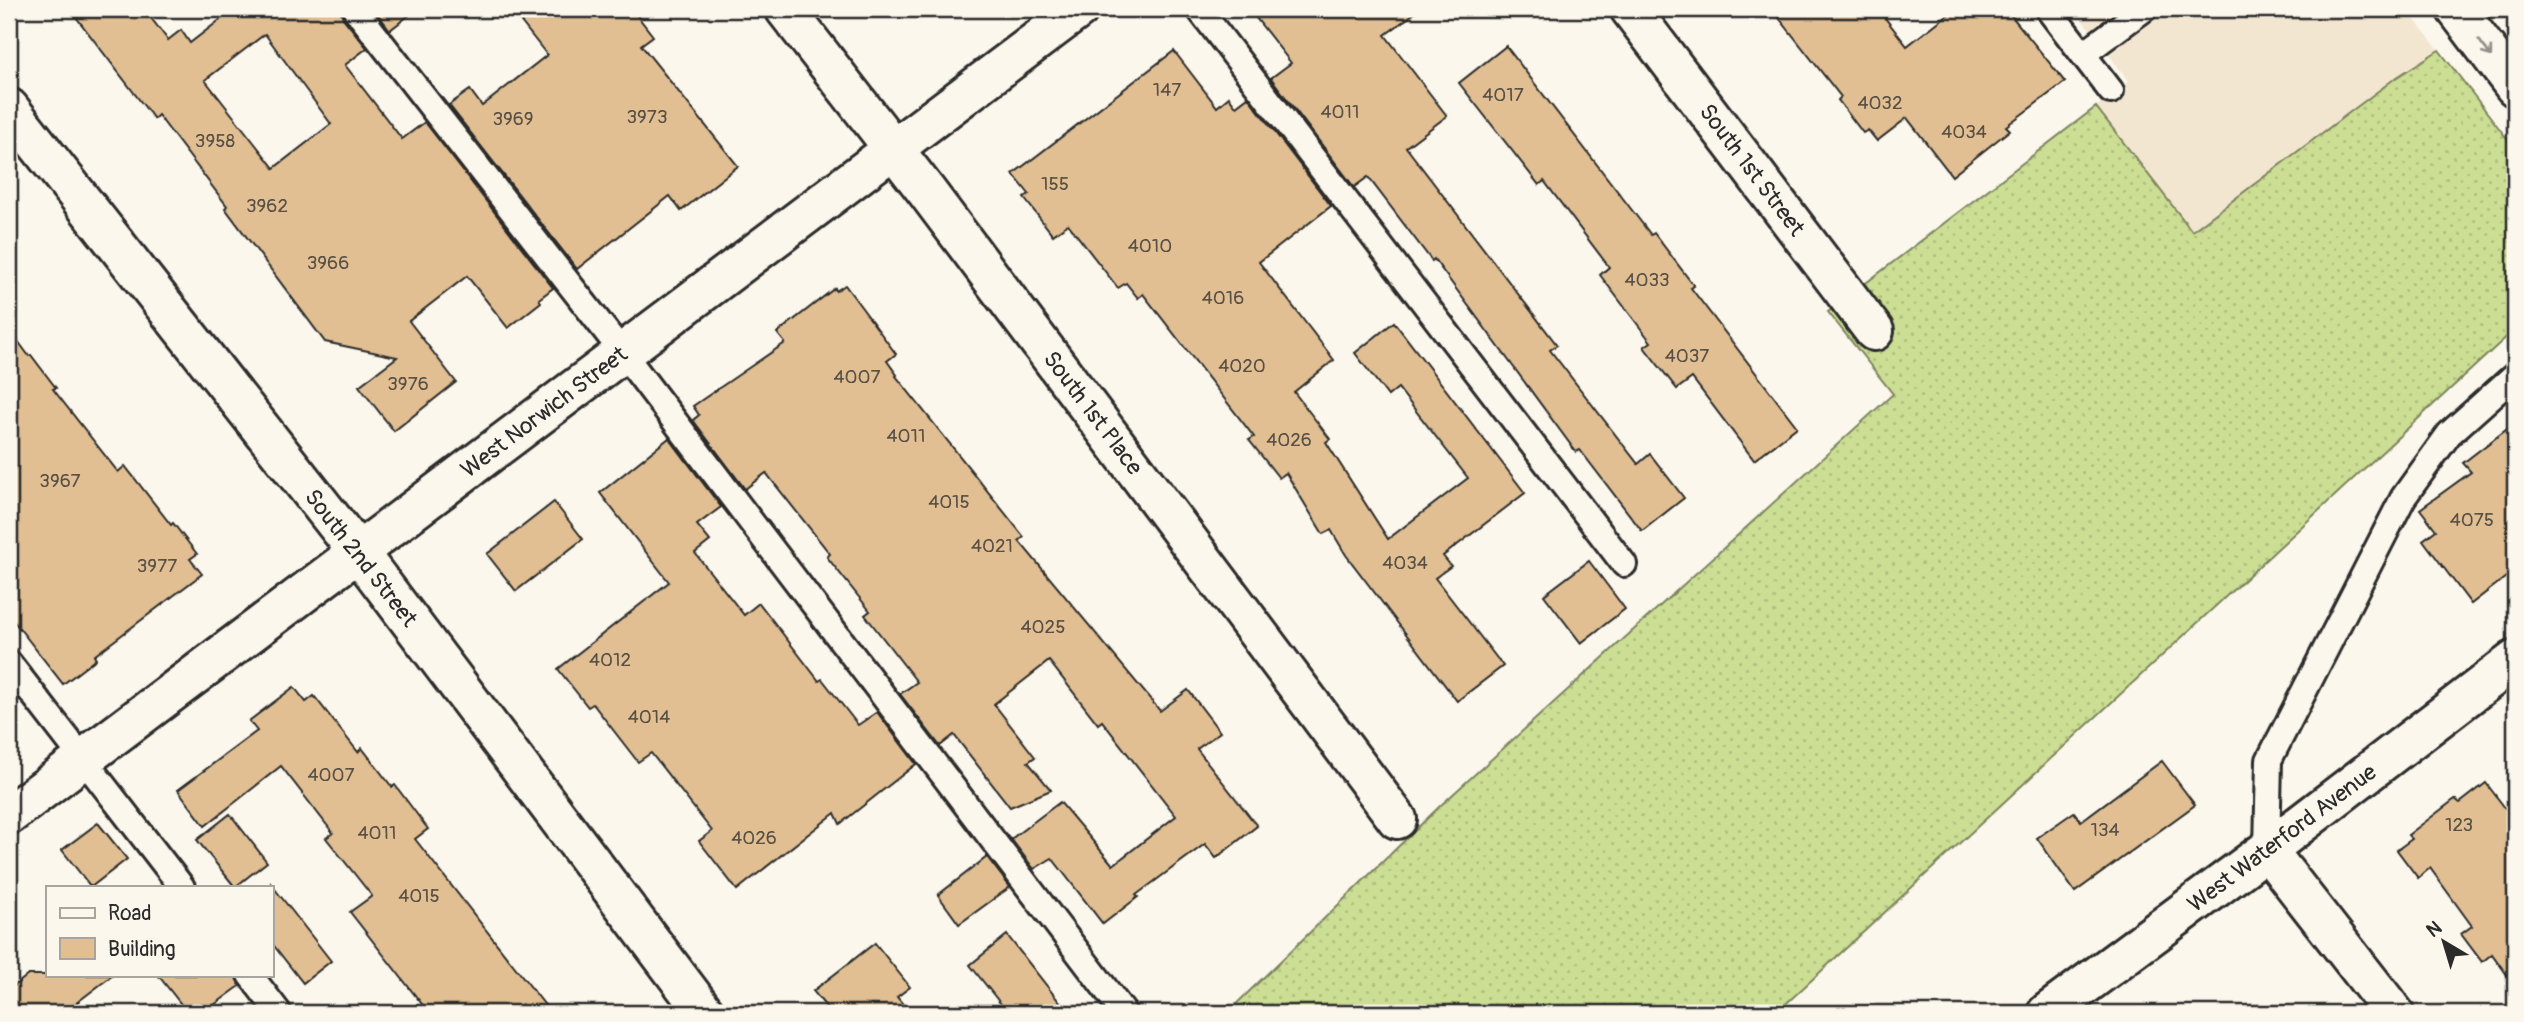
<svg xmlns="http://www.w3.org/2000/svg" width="2524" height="1022" viewBox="0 0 2524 1022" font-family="Pangolin,sans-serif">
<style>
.built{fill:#f3e6d1}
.grass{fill:url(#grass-dots);stroke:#7c845f;stroke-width:2}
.building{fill:#e1bf93;stroke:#2b2b2b;stroke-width:2;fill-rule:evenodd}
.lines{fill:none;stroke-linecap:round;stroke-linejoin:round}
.service-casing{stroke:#2b2b2b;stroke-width:30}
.minor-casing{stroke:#2b2b2b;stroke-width:44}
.primary-casing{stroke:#2b2b2b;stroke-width:44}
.service{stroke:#fbf7ec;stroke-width:24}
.minor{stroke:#fbf7ec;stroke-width:38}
.primary{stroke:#fbf7ec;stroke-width:38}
.oneway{stroke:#93918c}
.labels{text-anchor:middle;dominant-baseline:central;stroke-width:5;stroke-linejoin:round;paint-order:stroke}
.number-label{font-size:19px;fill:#585045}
.street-label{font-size:23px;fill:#2b2b2b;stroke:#fbf7ec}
</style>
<defs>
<pattern id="grass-dots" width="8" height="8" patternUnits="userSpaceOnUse" patternTransform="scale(1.75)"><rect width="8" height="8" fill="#ccde93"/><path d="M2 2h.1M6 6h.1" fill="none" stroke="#afbf7f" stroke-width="1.8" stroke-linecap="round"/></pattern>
</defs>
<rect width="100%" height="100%" fill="#fbf7ec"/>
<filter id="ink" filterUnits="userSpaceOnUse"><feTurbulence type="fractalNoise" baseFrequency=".0143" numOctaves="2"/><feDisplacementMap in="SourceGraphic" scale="14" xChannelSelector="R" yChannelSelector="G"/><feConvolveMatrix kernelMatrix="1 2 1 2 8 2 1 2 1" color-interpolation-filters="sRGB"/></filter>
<g filter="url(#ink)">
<path class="built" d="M2074,9H2406L2439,50L2394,79L2192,231L2096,107L2129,81Z"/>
<path class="grass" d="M2439,50L2515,149V329L1776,1013H1227L1440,806L1893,394L1828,312L2096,107L2192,231L2394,79Z"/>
<g class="building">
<path d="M70,9H144L168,40L181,30L190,43L234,9H340L343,18L367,48L345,65L402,139L425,122L553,288L539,299L541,302L508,328L467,276L409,321L456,382L394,431L359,386L397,357L325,342L225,208L227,206L158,115L154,119ZM265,34L331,124L274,168L205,80Z"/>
<path d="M374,9H417L390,30Z"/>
<path d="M511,9H632L653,36L641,45L738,166L681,211L670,196L577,269L449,105L470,90L482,106L547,55Z"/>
<path d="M1249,9H1420L1385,35L1447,116L1406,147L1557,345L1550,350L1638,464L1650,454L1684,498L1642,531L1580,450L1576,452L1434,259L1432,261L1368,177L1354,187L1271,78L1291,63Z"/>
<path d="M1772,9H1878L1907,46L1955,9H2006L2065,82L2006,126L2010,130L1952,176L1907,118L1877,141L1868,130L1863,133L1838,100L1841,97Z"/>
<path d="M1506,46L1651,235L1654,233L1694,286L1691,288L1797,427L1754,460L1692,378L1677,389L1644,347L1651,342L1600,275L1609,267L1544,181L1539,185L1459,83Z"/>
<path d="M1174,51L1217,107L1229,97L1236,106L1248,97L1331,206L1259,262L1334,360L1294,392L1330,439L1326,442L1388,539L1468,478L1398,388L1388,396L1355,353L1394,322L1525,493L1443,556L1451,566L1435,578L1503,666L1457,701L1346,555L1331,530L1323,534L1286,473L1279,478L1249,440L1254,437L1143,294L1138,298L1126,283L1118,288L1068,224L1053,235L1024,198L1029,194L1013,174Z"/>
<path d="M845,285L896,354L887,361L897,375L896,376L1024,537L1019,541L1160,711L1188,690L1220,732L1197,749L1257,826L1216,858L1205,844L1136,895L1138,897L1103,924L1052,858L1034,869L1011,839L1060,802L1113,865L1176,816L1102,721L1098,724L1049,661L994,704L1035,757L1028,762L1051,790L1010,807L954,735L940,746L900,694L917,682L865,615L870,611L827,557L830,554L766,473L745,489L693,420L699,415L693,406L785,343L777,333L835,288L836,291Z"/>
<path d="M9,329L29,356L31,355L56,388L53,389L118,472L125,466L171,525L173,523L197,554L190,559L202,574L94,656L96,659L63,684L9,615Z"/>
<path d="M2515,423V570L2471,604L2423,540L2436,530L2420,509L2471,472L2463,463Z"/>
<path d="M669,438L721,507L697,525L710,541L695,553L744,615L759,603L819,681L822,679L858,725L877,712L916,764L840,824L835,813L737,890L699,841L712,831L651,753L638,762L593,704L588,707L558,669L669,582L600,493Z"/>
<path d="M554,502L583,539L516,591L487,554Z"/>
<path d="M1589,561L1625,609L1581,643L1544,595Z"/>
<path d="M294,687L306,702L314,696L358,752L362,748L392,787L395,785L428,829L415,839L551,1013H429L350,912L372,896L326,838L333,833L281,766L205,826L178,790L257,731L249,721Z"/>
<path d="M2162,761L2195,805L2075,892L2037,838L2074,812L2081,821Z"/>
<path d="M2486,783L2515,821V986L2492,954L2482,962L2461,934L2472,926L2430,868L2418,878L2397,850L2412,839L2408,835L2455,799L2460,803Z"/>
<path d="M230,814L267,862L235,887L197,840Z"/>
<path d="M98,823L127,859L91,887L62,850Z"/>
<path d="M987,857L1010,887L959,924L938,895Z"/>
<path d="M271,884L331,961L303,983L271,942Z"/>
<path d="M1007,935L1068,1013H1008L970,965Z"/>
<path d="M875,943L910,987L897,997L910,1013H831L813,991Z"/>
<path d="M28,975H113L63,1013H9V990Z"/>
<path d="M158,975H235L240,986L203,1013H188Z"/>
</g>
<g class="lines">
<defs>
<g id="service">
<path d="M355,9L623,353L1124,1013"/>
<path d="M1199,9L1624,564"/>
<path d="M2048,9L2111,91"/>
<path d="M2083,54L2144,9"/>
<path d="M9,663L182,887"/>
<path d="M2267,850L2269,760L2403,498L2449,434L2515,375"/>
<path d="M250,975L279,1013"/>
</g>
<g id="minor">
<path d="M785,9L927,192L1397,819"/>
<path d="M1630,9L1874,331"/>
<path d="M9,108L358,552L705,1013"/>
<path d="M9,815L1079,9"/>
<path d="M2267,850L2394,1013"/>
<path d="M2047,1013L2267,850L2515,660"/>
</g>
<path id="primary" d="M2456,9L2515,87"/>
</defs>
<use href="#service" class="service-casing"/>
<use href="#minor" class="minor-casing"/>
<use href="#primary" class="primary-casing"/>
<use href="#service" class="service"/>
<use href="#minor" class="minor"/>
<use href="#primary" class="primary"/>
</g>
<defs><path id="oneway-shaft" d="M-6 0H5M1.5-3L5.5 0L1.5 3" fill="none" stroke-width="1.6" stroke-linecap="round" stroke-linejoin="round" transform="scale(1.75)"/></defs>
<use class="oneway" href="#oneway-shaft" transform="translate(2485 48) rotate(53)"/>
</g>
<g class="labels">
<g class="number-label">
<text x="1167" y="90">147</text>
<text x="1503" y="95">4017</text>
<text x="1880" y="103">4032</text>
<text x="1340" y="112">4011</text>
<text x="647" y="117">3973</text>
<text x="513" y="119">3969</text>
<text x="1964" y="132">4034</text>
<text x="215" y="141">3958</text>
<text x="1055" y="184">155</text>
<text x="267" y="206">3962</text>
<text x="1150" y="246">4010</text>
<text x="328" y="263">3966</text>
<text x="1647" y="280">4033</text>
<text x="1223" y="298">4016</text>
<text x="1687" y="356">4037</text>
<text x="1242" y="366">4020</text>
<text x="857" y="377">4007</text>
<text x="408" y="384">3976</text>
<text x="906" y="436">4011</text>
<text x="1289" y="440">4026</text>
<text x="60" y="481">3967</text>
<text x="949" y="502">4015</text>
<text x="2472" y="520">4075</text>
<text x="992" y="546">4021</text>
<text x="1405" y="563">4034</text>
<text x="157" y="566">3977</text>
<text x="1043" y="627">4025</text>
<text x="610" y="660">4012</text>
<text x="649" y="717">4014</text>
<text x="331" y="775">4007</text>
<text x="2459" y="825">123</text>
<text x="2105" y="830">134</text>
<text x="377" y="833">4011</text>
<text x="754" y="838">4026</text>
<text x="419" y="896">4015</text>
</g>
<g class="street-label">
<text transform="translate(1752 170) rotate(53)">South 1st Street</text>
<text transform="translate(544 412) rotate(-37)">West Norwich Street</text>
<text transform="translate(1093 413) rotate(53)">South 1st Place</text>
<text transform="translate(361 558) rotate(52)">South 2nd Street</text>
<text transform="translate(2282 838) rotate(-37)">West Waterford Avenue</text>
</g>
</g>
<rect width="2524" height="1022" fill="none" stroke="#fbf7ec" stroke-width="35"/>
<rect x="18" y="18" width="2489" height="987" fill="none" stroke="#2b2b2b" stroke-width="2.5" filter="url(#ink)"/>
<rect x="46" y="886" width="228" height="91" fill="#fbf7ec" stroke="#a8a59f" stroke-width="2"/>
<rect x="60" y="908" width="35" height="10" fill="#fbf7ec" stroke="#a8a59f" stroke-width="2"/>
<text x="108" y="920" font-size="21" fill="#2b2b2b">Road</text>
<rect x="60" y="938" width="35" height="21" fill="#e1bf93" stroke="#a8a59f" stroke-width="2"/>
<text x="108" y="956" font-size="21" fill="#2b2b2b">Building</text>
<g transform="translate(2444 942) rotate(322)" stroke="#fbf7ec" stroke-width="5" paint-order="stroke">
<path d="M0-5L12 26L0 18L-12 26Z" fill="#2b2b2b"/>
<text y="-10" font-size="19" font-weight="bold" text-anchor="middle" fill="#2b2b2b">N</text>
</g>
</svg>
